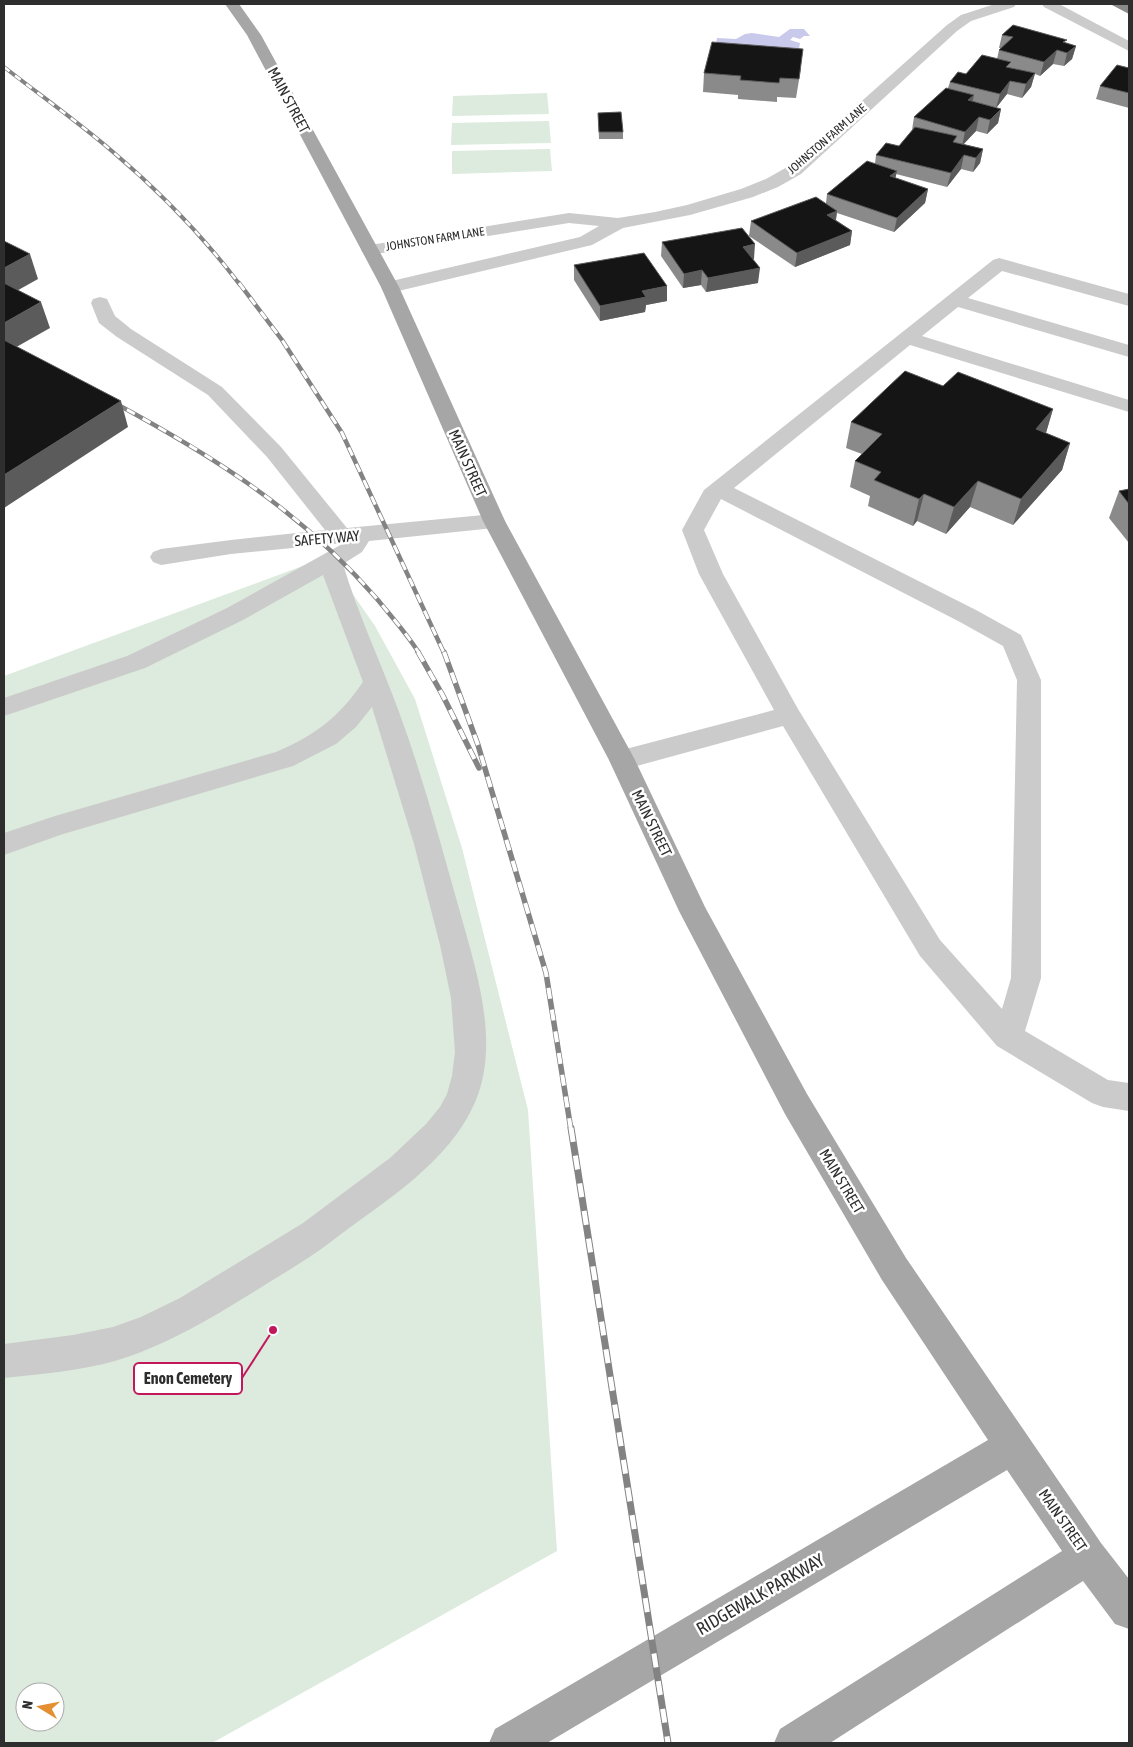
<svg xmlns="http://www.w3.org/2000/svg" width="1133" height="1747" viewBox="0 0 1133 1747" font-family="'Asap Condensed',sans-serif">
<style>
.green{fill:#dcebdd;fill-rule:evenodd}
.water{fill:#c8c9eb}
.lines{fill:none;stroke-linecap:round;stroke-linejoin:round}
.minor{fill:#cbcbcb;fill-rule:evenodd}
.major{fill:#a6a6a6;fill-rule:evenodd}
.rail-far3-casing{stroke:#838383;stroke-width:4}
.rail-far2-casing{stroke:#838383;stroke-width:4.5}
.rail-far1-casing{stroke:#838383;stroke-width:5.5}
.rail-casing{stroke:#838383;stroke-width:7}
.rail-far3{stroke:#fff;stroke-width:2.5;stroke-dasharray:7;stroke-linecap:butt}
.rail-far2{stroke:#fff;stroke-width:3;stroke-dasharray:9;stroke-linecap:butt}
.rail-far1{stroke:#fff;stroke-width:4;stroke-dasharray:11;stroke-linecap:butt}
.rail{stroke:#fff;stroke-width:5;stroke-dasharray:14;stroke-linecap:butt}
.wall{fill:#8a8a8a}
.shaded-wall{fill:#5b5b5b}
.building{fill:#151515;stroke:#5b5b5b}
.labels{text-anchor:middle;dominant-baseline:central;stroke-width:5;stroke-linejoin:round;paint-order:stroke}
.far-street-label{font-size:12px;fill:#2e2e2e;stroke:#fff}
.street-label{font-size:15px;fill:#2e2e2e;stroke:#fff}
.near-street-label{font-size:18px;fill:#2e2e2e;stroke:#fff}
.leader{fill:none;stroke:#c2185b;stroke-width:2}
.callout-dot{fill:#c2185b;stroke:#fff;stroke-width:2}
.callout{fill:#fff;stroke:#c2185b;stroke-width:2}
.callout-label{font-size:16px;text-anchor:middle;font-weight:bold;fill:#2e2e2e}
</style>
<rect width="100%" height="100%" fill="#fff"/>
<g class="green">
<path d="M547,93L549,114L452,116L453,96Z"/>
<path d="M549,121L551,143L451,145L452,123Z"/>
<path d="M550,149L552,171L452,174V151Z"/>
<path d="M327,557L375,626L415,699L462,848L528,1110L557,1551L212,1743H4V676ZM25,1692H55V1722H25Z"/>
</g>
<path class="water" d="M790,29H804L810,36H804L800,39L793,37L790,40L800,43L797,60L714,55L717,38L736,39L745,34L752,33L779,37Z"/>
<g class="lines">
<g class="minor">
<path d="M995,4H1016L1014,7L971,21L957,31L801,174L778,187L753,197L690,215L623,228L592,245L390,293L383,291L381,287L383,283L580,237L599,226L569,223L370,255L364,254L361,250L364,246L370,245L569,213L618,218L655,212L687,205L741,189L766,179L789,166L947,25L961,15Z"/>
<path d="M1042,4H1059L1129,41V51L1044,7Z"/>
<path d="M999,258L1129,294V306L1002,271L968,298L1129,345V357L958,307L922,336L1129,400V412L910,345L734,488L976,610L1021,635L1041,680V978L1025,1031L1108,1080L1129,1083V1111L1103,1107L1092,1103L997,1046L920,956L783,726L622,770L613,767L609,760L613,753L622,750L774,710L699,574L682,530L704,490L993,260ZM721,499L960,622L1003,646L1017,680L1011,978L1002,1009L940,940L798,709L723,574L704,530Z"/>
<path d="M100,297L107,299L115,316L131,329L222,387L281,447L347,528L494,514L502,516L505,521L502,526L494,528L369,541L362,552L343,564C358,615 381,662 399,712C423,777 441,845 460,912C476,970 500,1041 476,1100C450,1163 384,1201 332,1241C307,1260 279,1276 252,1293C208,1320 165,1346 115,1361C79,1371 41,1374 4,1378V1344L73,1335L113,1327L141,1317L180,1298L303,1223L390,1158L426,1124L440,1107L447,1094L452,1076L455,1052L451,998L440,945L414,844L372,707L356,727L336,744L293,766L60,835L4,855V833L55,816L276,752C316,735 339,717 363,682L323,575L243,620L145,668L4,716V698L127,656L227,608L344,543L231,554L161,565L153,562L150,557L153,552L161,549L231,540L325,530L267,457L208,395L117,337L99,323L91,303L93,299Z"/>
</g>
<path class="major" d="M225,4H239L261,35L399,287L505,521L635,760L705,907L807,1094L906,1258L1101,1543L1129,1579V1629L1115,1624L1083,1581L830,1743H774L780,1729L1062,1551L1007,1470L547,1743H489L495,1729L988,1440L882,1280L785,1114L679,911L609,760L483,521L381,287L247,35Z"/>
<defs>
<path id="rail-far3" d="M4,67C40,95 78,122 113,152C159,191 203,236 240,285"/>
<g id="rail-far2">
<path d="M239,283L282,340L342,433L444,653"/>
<path d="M111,401C213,456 300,510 377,599C391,616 407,634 419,653"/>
</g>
<g id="rail-far1">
<path d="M418,652L442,694L479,768"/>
<path d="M444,652L478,745L546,973L571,1130"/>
</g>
<path id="rail" d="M571,1128L668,1743"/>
</defs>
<use href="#rail-far3" class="rail-far3-casing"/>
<use href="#rail-far2" class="rail-far2-casing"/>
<use href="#rail-far1" class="rail-far1-casing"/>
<use href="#rail" class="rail-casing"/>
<use href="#rail-far3" class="rail-far3"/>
<use href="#rail-far2" class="rail-far2"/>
<use href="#rail-far1" class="rail-far1"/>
<use href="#rail" class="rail"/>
</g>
<g class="wall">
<path d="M1112,4H1129V14L1112,5Z"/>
<path d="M1002,35L1066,43L1076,46L1072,59L1064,66L1053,64L1040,76L1035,74L1031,87L1022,98L1007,94L996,108L1001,109L998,123L987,134L976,131L963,144L983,149L980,163L973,172L961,169L947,187L896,174L895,178L928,189L925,203L894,232L837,213L836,220L852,231L850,245L795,267L749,236L751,221L826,203L827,194L875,164L876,155L899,146L912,130L914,117L948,88L950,82L997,59L999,50L1001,48H999Z"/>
<path d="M801,68L796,98L777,97V102L738,99V95L703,92L704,73Z"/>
<path d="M1129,68V108L1096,99L1100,86Z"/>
<path d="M598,113L623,132V139H599Z"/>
<path d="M662,242L754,259H753L758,283L706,292L701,285L683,288L661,256Z"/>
<path d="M574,265L667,286V301L646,305L645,312L600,321L574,280Z"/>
<path d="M943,386L1053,409L1046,433L1070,443L1062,470L1013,525L970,507L946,534L917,521L913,526L868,506L870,496L850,487L855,461L862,454L846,448L851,422Z"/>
<path d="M1129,489V543L1109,518L1119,491Z"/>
</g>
<g class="shaded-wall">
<path d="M1076,46L1072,59L1064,66L1067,53Z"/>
<path d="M1057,50L1053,64L1040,76L1044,62Z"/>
<path d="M1035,73L1031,87L1022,98L1026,84Z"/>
<path d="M1010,81L1007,94L996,108L1000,94Z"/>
<path d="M974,95L971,109L968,100Z"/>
<path d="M1001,109L998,123L987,134L990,120Z"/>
<path d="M979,117L976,131L962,146L965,132Z"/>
<path d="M983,149L980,163L973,172L976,158Z"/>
<path d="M964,155L961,169L947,187L951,173Z"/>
<path d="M897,171L894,185L890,176Z"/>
<path d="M928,189L925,203L894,232L897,218Z"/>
<path d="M837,211L835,225L827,215Z"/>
<path d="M852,231L850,245L795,267L797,253Z"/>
<path d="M755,244L754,259L742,261L743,247Z"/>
<path d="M30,254L38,279L4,298V268Z"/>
<path d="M760,268L758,283L706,292L708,278Z"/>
<path d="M702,270L701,285L683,288L684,274Z"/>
<path d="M667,286V301L646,305L645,312L600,321V306L642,291Z"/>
<path d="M41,302L50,328L4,354V323Z"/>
<path d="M121,401L128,427L4,508V475Z"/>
<path d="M1053,409L1045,436L1036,429Z"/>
<path d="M1070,443L1062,470L1013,525L1021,499Z"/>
<path d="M978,481L970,507L946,534L954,507Z"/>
<path d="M924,494L917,521L913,526L919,499Z"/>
</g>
<g class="building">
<path d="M1013,25L1067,40L1063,42L1076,46L1067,53L1057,50L1044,62L999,50L1013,37L1002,35Z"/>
<path d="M712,42L803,49L799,79L780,78L779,83L740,80L741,76L704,73Z"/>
<path d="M982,55L1011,62L1006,67L1035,73L1026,84L1010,81L1000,94L950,82L958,72L966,74Z"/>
<path d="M1117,65L1129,68V93L1100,86Z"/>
<path d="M946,88L974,95L968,100L1001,109L990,120L979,117L965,132L914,117Z"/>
<path d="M621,112L623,132H599L598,113Z"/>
<path d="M915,127L957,136L953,142L983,149L976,158L964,155L951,173L876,155L886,143L899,146Z"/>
<path d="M867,161L897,171L890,176L928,189L897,218L827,194Z"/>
<path d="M816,197L837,211L827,215L852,231L797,253L751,221Z"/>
<path d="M742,228L755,244L743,247L760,268L708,278L702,270L684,274L662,242Z"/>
<path d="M4,241L30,254L4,268Z"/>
<path d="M644,253L667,286L642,291L646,297L600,306L574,265Z"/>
<path d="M4,283L41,302L4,323Z"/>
<path d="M4,340L121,401L4,475Z"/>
<path d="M905,371L943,386L958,372L1053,409L1036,429L1070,443L1021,499L978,481L954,507L924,494L919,499L874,480L881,472L855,461L882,434L851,422Z"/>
<path d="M1129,489V504L1119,491Z"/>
</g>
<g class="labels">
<g class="far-street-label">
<text transform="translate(827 139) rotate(-41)">JOHNSTON FARM LANE</text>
<text transform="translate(435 239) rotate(-9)">JOHNSTON FARM LANE</text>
</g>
<g class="street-label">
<text transform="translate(289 100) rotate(62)">MAIN STREET</text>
<text transform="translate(468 463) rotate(66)">MAIN STREET</text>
<text transform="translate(327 538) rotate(-5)">SAFETY WAY</text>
<text transform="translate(652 823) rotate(64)">MAIN STREET</text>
<text transform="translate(842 1181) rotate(59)">MAIN STREET</text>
<text transform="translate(1063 1520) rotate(55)">MAIN STREET</text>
</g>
<g class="near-street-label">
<text transform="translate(760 1594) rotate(-30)">RIDGEWALK PARKWAY</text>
</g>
</g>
<path class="leader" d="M273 1330L242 1378"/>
<circle class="callout-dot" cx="273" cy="1330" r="5"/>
<rect class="callout" x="134" y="1363" width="108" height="31" rx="5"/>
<g class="callout-label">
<text x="188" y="1384">Enon Cemetery</text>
</g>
<rect width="1133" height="1747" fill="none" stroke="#2e2e2e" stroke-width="10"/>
<g transform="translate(40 1707) rotate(280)"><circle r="24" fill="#ffffff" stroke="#ababab"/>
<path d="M0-4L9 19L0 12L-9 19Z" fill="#e38f32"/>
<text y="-8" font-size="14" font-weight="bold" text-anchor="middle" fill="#2e2e2e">N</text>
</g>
</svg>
